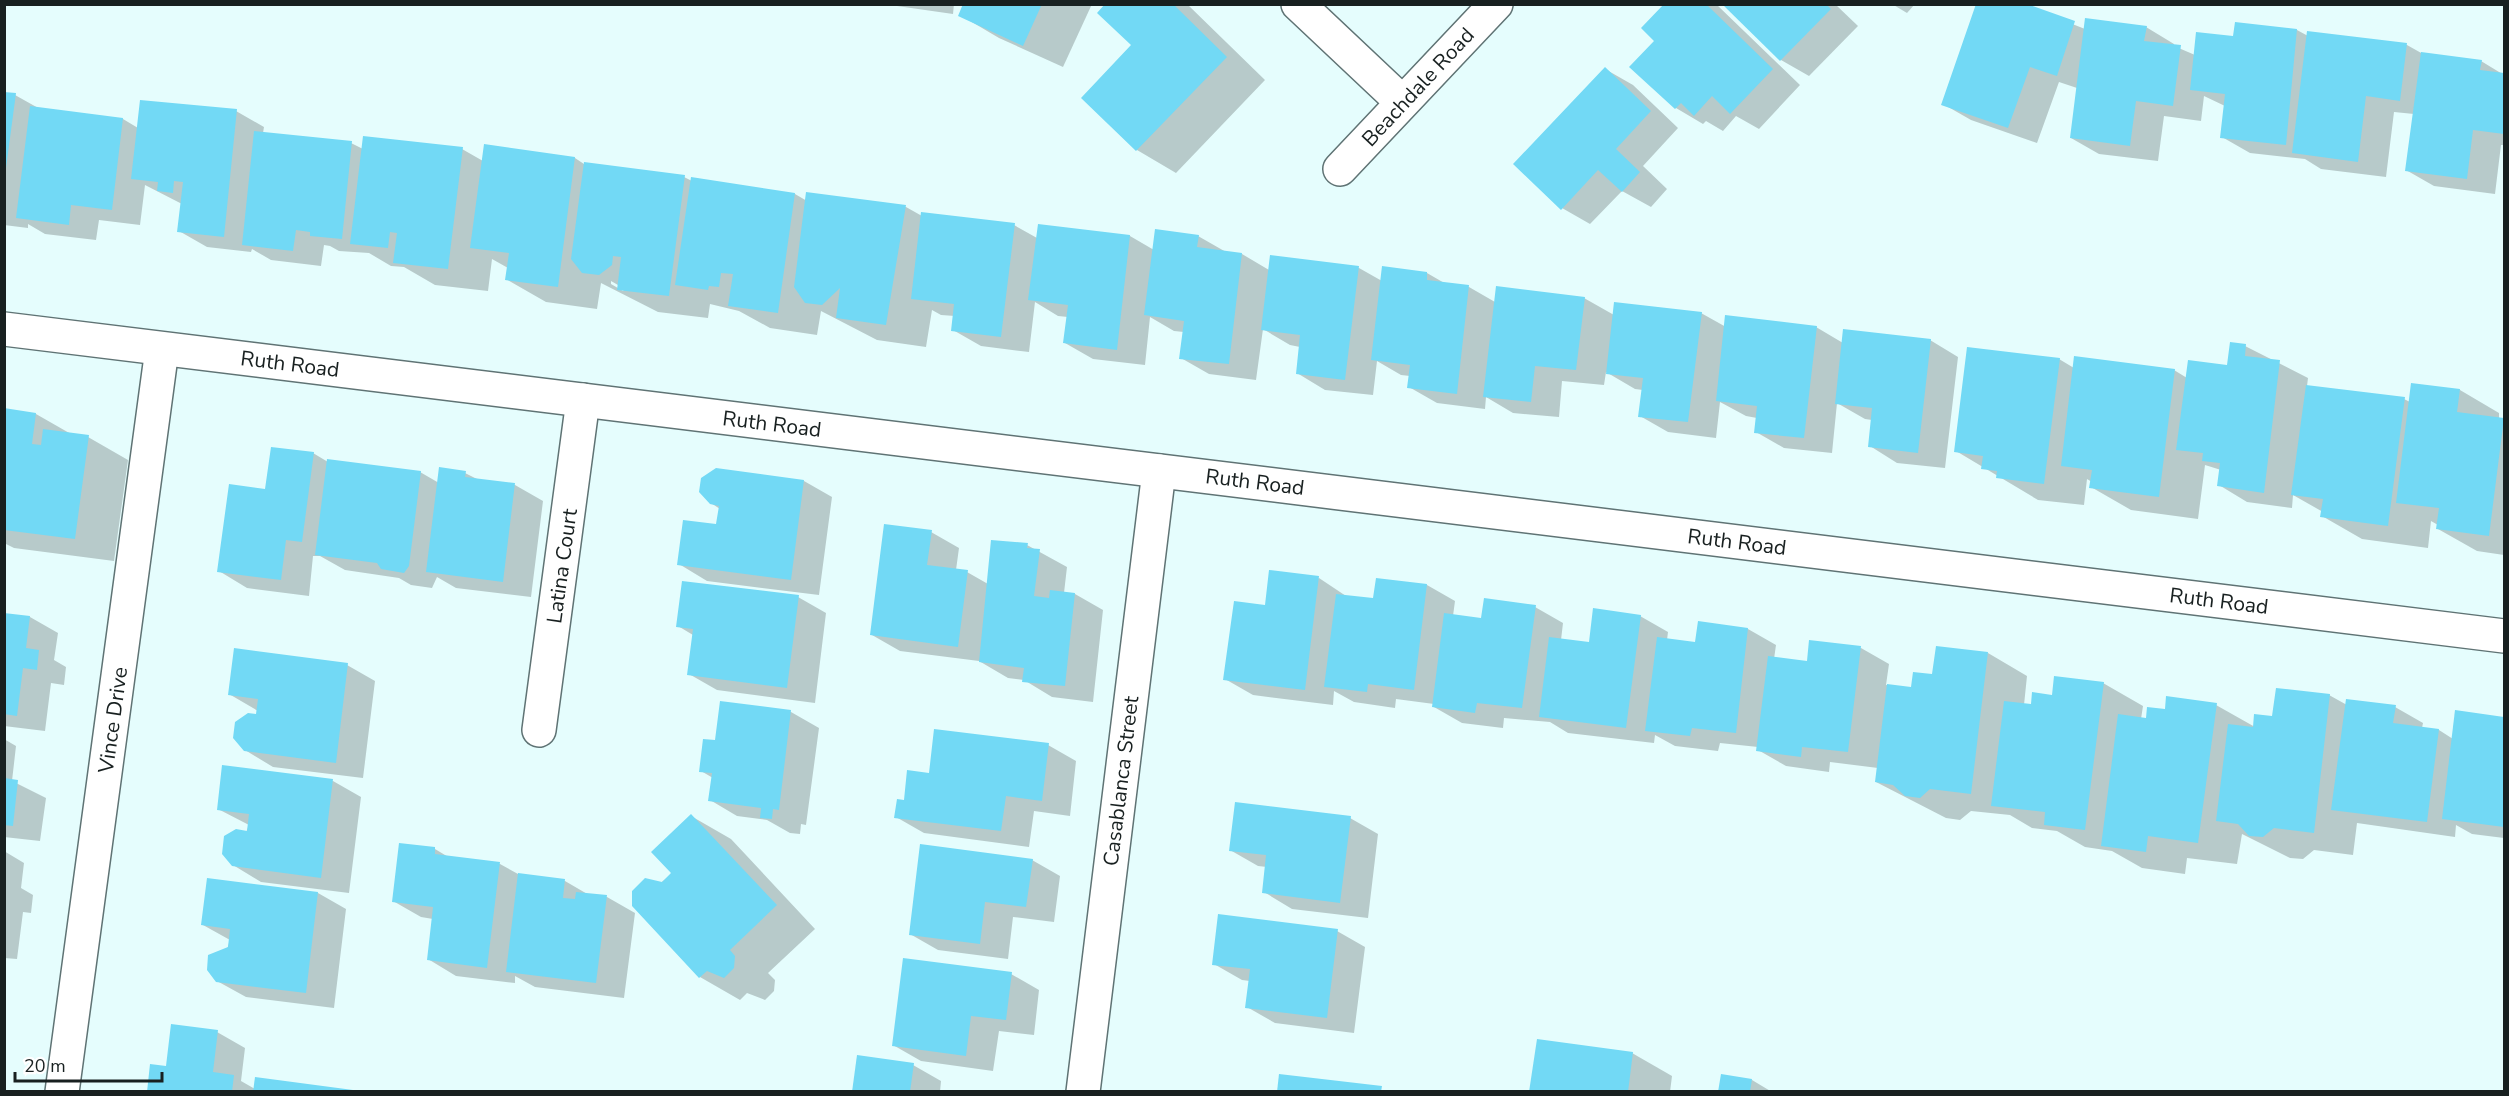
<svg xmlns="http://www.w3.org/2000/svg" width="2509" height="1096" viewBox="0 0 2509 1096" font-family="'Nunito Sans',sans-serif">
<style>
.shadow{fill:#0003;fill-rule:evenodd}
.building{fill:#72d9f5}
.lines{fill:none;stroke-linecap:round;stroke-linejoin:round}
.minor-casing{stroke:#5f7374;stroke-width:36}
.minor{stroke:#fff;stroke-width:33}
.labels{text-anchor:middle;dominant-baseline:central;stroke-width:5;stroke-linejoin:round;paint-order:stroke}
.street-label{font-size:21px;fill:#182020;stroke:#fff}
</style>
<rect width="100%" height="100%" fill="#e5fdfd"/>
<g class="shadow">
<path d="M883,4H954L953,14Z"/>
<path d="M965,4H1092L1063,67L999,38L960,15Z"/>
<path d="M1107,4H1187L1265,80L1176,173L1137,150L1133,45Z"/>
<path d="M1667,4H1716L1800,85L1759,129L1736,116L1723,131L1706,121L1703,124L1676,108L1656,40Z"/>
<path d="M1725,4H1835L1858,26L1809,76L1781,60Z"/>
<path d="M1892,4H1915L1907,13Z"/>
<path d="M2022,4L2085,29L2146,27L2174,44V46L2195,55L2235,37L2236,24L2297,30L2308,36L2407,45L2423,54L2481,61L2504,75V145H2501L2495,194L2434,186L2406,170L2414,114L2394,112L2386,177L2321,169L2305,159L2250,153L2222,137L2225,106L2204,96L2201,121L2164,116L2158,161L2099,154L2071,138L2077,88L2059,82L2037,143L1971,120L1943,104Z"/>
<path d="M1605,69L1633,85L1678,128L1643,166L1667,189L1651,207L1622,191L1590,224L1562,208Z"/>
<path d="M4,93L15,95L40,109L123,119L138,128L236,111L264,127L263,133L351,143L363,149H462L483,161L485,146L575,158L584,164L684,177L692,181L795,194L807,201L808,194L906,207L922,216L1014,225L1037,238L1130,236L1154,250L1198,236L1226,252L1242,254L1269,270L1271,257L1359,268L1382,281L1384,268L1427,273L1446,284L1469,287L1495,302L1584,298L1614,315L1701,313L1726,327H1816L1843,343L1930,340L1958,357L1945,468L1897,463L1870,446L1872,420L1865,419L1837,403L1832,453L1784,448L1756,432L1757,418L1746,416L1720,402L1716,438L1668,432L1640,416L1643,390L1635,389L1606,372L1604,385L1562,381L1559,417L1513,413L1486,397L1485,409L1437,403L1409,387L1410,376L1401,375L1377,361L1373,395L1325,390L1297,373L1300,347L1290,345L1263,329L1256,380L1209,374L1181,358L1184,332L1174,331L1150,317L1145,365L1093,359L1065,343L1068,317L1058,316L1035,302L1029,352L981,346L953,330L955,316L941,315L932,310L926,347L877,340L821,311L817,335L770,328L739,311L710,304L708,318L658,312L601,283L597,309L546,302L506,279L508,268L492,259L488,291L435,285L404,267L391,266L369,253L339,251L330,246L324,245L321,266L271,260L252,249L251,252L207,247L179,231L182,204L145,185L140,225L99,220L96,240L45,234L28,224V228L4,225ZM611,281L625,289L623,291L611,284Z"/>
<path d="M2245,346L2308,378L2307,386L2404,399L2410,402L2460,390L2499,413V419L2504,420V555L2477,551L2438,529V525L2431,521L2428,548L2362,539L2322,516L2323,512L2293,495L2292,508L2247,502L2219,485L2221,470L2205,465L2198,519L2131,510L2091,487L2092,482L2087,479L2084,505L2038,500L1956,451L2059,359L2074,368L2174,370L2187,378L2228,367Z"/>
<path d="M4,410L36,414L71,434L88,437L128,460L114,561L14,548L4,543Z"/>
<path d="M313,453L328,462L420,472L439,483L465,473L479,480L515,485L543,501L531,597L456,588L437,577L432,588L411,585L399,578L345,570L320,556H313L309,596L247,588L219,571L266,490Z"/>
<path d="M804,481L832,497L819,595L707,581L679,564L718,526L720,509L711,503Z"/>
<path d="M931,532L959,548L956,570L967,572L988,584L1027,545L1067,567L1064,593L1075,594L1103,610L1093,702L1052,697L1024,680L1008,678L979,661L900,651L872,635Z"/>
<path d="M1319,578L1346,596L1374,600L1377,579L1427,585L1455,601L1453,616L1482,620L1535,607L1563,623L1561,640L1590,644L1640,616L1668,632L1667,640L1697,643L1699,623L1748,629L1776,645L1774,659L1808,663L1861,648L1889,664L1886,685L1912,689L1933,676L1988,653L2027,676L2024,705L2032,706L2053,697L2103,683L2143,706L2141,719L2147,720L2166,711L2216,705L2255,727L2329,695L2347,705L2395,707L2423,723L2422,728L2439,730L2453,739L2457,712L2504,718V838L2472,834L2456,825L2455,837L2357,823L2353,855L2314,850L2303,859L2290,858L2242,834L2237,864L2187,858L2185,874L2142,868L2112,851L2085,847L2057,831L2032,828L2010,815L1971,811L1960,820L1946,818L1876,782L1878,768L1830,762L1829,772L1786,766L1758,750V747L1720,743L1718,751L1675,746L1655,735L1654,743L1568,733L1550,722L1504,718L1503,728L1462,723L1434,707V704L1396,699L1395,708L1354,702L1334,691L1333,705L1253,695L1225,679L1266,606Z"/>
<path d="M798,597L826,613L815,703L717,690L689,674L693,635L678,626Z"/>
<path d="M4,614L30,617L58,633L54,660L66,667L64,685L51,683L45,731L4,726Z"/>
<path d="M347,665L375,681L363,778L273,767L245,750L258,711L229,694Z"/>
<path d="M721,703L791,712L819,728L806,825L801,824L800,834L790,833L767,820L737,816L710,800L713,778L701,771L716,742Z"/>
<path d="M4,739L16,746L12,781L46,798L40,841L4,837Z"/>
<path d="M1048,745L1076,761L1070,816L1034,811L1029,847L924,833L896,817L905,801L930,775Z"/>
<path d="M333,781L361,797L349,893L261,882L233,865L249,825L218,809Z"/>
<path d="M691,816L731,839L815,929L768,973L775,980L774,991L765,1000L747,993L740,1000L700,977L633,905L673,873Z"/>
<path d="M1350,818L1378,834L1368,918L1292,909L1264,892L1267,867L1258,866L1230,850Z"/>
<path d="M435,849L450,858L500,864L518,874L565,881L589,895L607,897L635,913L624,998L535,987L515,976V983L456,976L428,959L433,919L421,917L393,901Z"/>
<path d="M4,851L24,863L21,888L33,895L31,913L23,912L17,959L4,958Z"/>
<path d="M1032,860L1060,876L1054,922L1013,917L1008,959L938,950L910,934Z"/>
<path d="M318,893L346,909L334,1008L246,997L217,981L230,940L203,925Z"/>
<path d="M1337,931L1365,947L1354,1033L1275,1023L1247,1007L1250,981L1242,980L1214,964Z"/>
<path d="M1011,974L1039,990L1034,1035L999,1031L993,1071L921,1061L893,1045Z"/>
<path d="M217,1032L245,1048L241,1081L255,1089L353,1092H148L167,1068Z"/>
<path d="M1632,1053L1672,1076L1670,1092H1531Z"/>
<path d="M913,1065L941,1081L940,1092H854Z"/>
<path d="M1752,1080L1772,1092H1720Z"/>
</g>
<g class="building">
<path d="M963,4H1042L1023,46L958,16Z"/>
<path d="M1105,4H1173L1227,57L1136,151L1081,98L1131,45L1097,13Z"/>
<path d="M1664,4H1706L1773,69L1730,114L1712,96L1694,116L1681,103L1675,109L1629,67L1654,41L1641,28Z"/>
<path d="M1722,4H1826L1831,9L1780,61Z"/>
<path d="M1976,4H2027L2075,21L2057,76L2030,67L2008,128L1941,105Z"/>
<path d="M2085,18L2147,26L2144,41L2181,45L2173,106L2136,101L2130,146L2070,138Z"/>
<path d="M2235,22L2297,29L2286,145L2220,138L2225,94L2190,90L2196,32L2233,36Z"/>
<path d="M2307,31L2407,43L2400,101L2366,96L2358,162L2292,153Z"/>
<path d="M2421,52L2482,60L2480,70L2504,73V134L2473,130L2467,179L2405,171Z"/>
<path d="M1605,67L1651,111L1616,149L1640,172L1622,192L1598,170L1561,210L1513,164Z"/>
<path d="M4,92L16,93L6,168H4Z"/>
<path d="M140,100L237,109L224,237L177,232L183,182L174,181L173,193L157,191L158,182L131,179Z"/>
<path d="M30,106L123,118L112,210L71,205L69,225L16,218Z"/>
<path d="M254,131L352,141L342,239L310,236V232L296,230L293,251L242,245Z"/>
<path d="M363,136L463,147L448,269L393,263L397,233L390,232L388,248L350,244Z"/>
<path d="M484,144L575,157L558,287L505,280L509,253L470,248Z"/>
<path d="M584,162L685,175L669,296L617,290L621,257L613,256L612,265L599,275L582,273L571,259Z"/>
<path d="M691,177L795,193L778,313L728,306L733,274L721,273L719,287L709,286L708,290L675,285Z"/>
<path d="M806,192L906,205L886,325L836,318L840,288L822,305L805,303L794,287Z"/>
<path d="M921,212L1015,223L1001,337L951,331L954,304L911,299Z"/>
<path d="M1038,224L1130,235L1117,350L1063,343L1068,305L1028,300Z"/>
<path d="M1155,229L1199,235L1197,247L1242,253L1229,364L1179,359L1184,321L1144,315Z"/>
<path d="M1270,255L1359,266L1345,380L1296,374L1300,335L1261,330Z"/>
<path d="M1382,266L1427,272V280L1469,285L1457,394L1407,388L1410,365L1371,360Z"/>
<path d="M1496,286L1585,297L1576,370L1535,366L1531,402L1483,397Z"/>
<path d="M1614,302L1702,312L1688,422L1638,417L1643,378L1606,374Z"/>
<path d="M1725,315L1817,326L1804,438L1754,433L1757,406L1716,401Z"/>
<path d="M1843,329L1931,339L1918,453L1868,447L1872,408L1835,404Z"/>
<path d="M2230,342L2246,344L2245,356L2280,360L2264,493L2217,486L2220,463L2202,461L2203,453L2176,450L2188,360L2227,365Z"/>
<path d="M1967,347L2060,358L2044,484L1996,478L1997,471L1981,469L1983,456L1954,452Z"/>
<path d="M2074,356L2175,369L2159,497L2089,488L2092,470L2061,466Z"/>
<path d="M2411,383L2460,389L2457,412L2504,418L2489,536L2436,529L2439,508L2396,503Z"/>
<path d="M2306,385L2405,397L2388,526L2320,517L2323,499L2291,495Z"/>
<path d="M4,408L36,413L32,444L41,445L43,429L89,435L75,539L4,530Z"/>
<path d="M271,447L314,452L302,542L286,540L281,580L217,572L229,484L265,489Z"/>
<path d="M327,459L421,471L409,566L404,573L381,569L377,563L315,555Z"/>
<path d="M439,467L466,471L465,477L515,483L503,582L426,572Z"/>
<path d="M716,468L804,480L791,580L677,565L683,520L716,524L719,506L710,504L699,492L701,478Z"/>
<path d="M884,524L932,530L927,565L968,570L958,647L870,635Z"/>
<path d="M991,540L1028,543L1027,548L1040,549L1034,596L1049,598L1050,590L1075,593L1065,686L1022,682L1024,668L979,662Z"/>
<path d="M1269,570L1319,576L1305,690L1223,680L1234,601L1265,605Z"/>
<path d="M1376,578L1427,584L1414,690L1368,684L1367,692L1324,687L1336,594L1373,598Z"/>
<path d="M682,581L799,595L787,688L687,675L693,629L676,627Z"/>
<path d="M1484,598L1536,605L1522,708L1477,703L1475,713L1432,707L1444,613L1481,618Z"/>
<path d="M1593,608L1641,615L1626,728L1539,717L1549,637L1589,642Z"/>
<path d="M4,613L30,616L26,648L39,650L37,670L23,668L17,716L4,714Z"/>
<path d="M1698,621L1748,628L1736,733L1692,728L1690,736L1645,731L1657,637L1695,642Z"/>
<path d="M1809,640L1861,646L1848,752L1802,747L1801,757L1756,751L1768,656L1807,661Z"/>
<path d="M1936,646L1988,652L1971,794L1930,789L1920,798L1905,796L1893,785L1875,782L1887,684L1911,687L1913,672L1932,674Z"/>
<path d="M234,648L348,663L336,763L244,751L233,738L235,722L248,713L256,714L258,699L228,695Z"/>
<path d="M2054,676L2104,682L2085,830L2044,825L2045,812L1991,806L2004,701L2031,704L2032,692L2052,695Z"/>
<path d="M2276,688L2330,694L2314,833L2274,828L2263,837L2249,836L2238,824L2216,821L2228,724L2253,727L2254,714L2272,716Z"/>
<path d="M2166,696L2217,703L2198,843L2148,836L2146,852L2101,846L2118,714L2146,718L2147,707L2165,709Z"/>
<path d="M2346,699L2396,705L2393,723L2439,729L2427,822L2331,810Z"/>
<path d="M720,701L791,710L779,810L773,809L772,819L760,818L761,808L708,801L712,773L699,772L703,739L715,740Z"/>
<path d="M2455,710L2504,717V827L2442,819Z"/>
<path d="M934,729L1049,743L1042,801L1006,796L1001,831L894,818L897,799L904,800L907,770L929,773Z"/>
<path d="M222,765L333,779L321,878L232,866L222,854L224,836L236,829L247,831L249,814L217,810Z"/>
<path d="M4,778L18,780L13,826L4,825Z"/>
<path d="M1235,802L1351,816L1340,903L1262,893L1266,855L1229,851Z"/>
<path d="M691,814L777,905L730,950L735,956L734,968L724,978L707,971L699,978L632,906V891L645,878L662,882L671,873L651,852Z"/>
<path d="M399,843L435,847V854L500,862L487,968L427,960L433,907L392,902Z"/>
<path d="M920,844L1033,859L1026,907L985,902L980,944L909,935Z"/>
<path d="M518,873L565,879L563,898L575,899L576,892L607,895L596,983L506,972Z"/>
<path d="M207,878L318,892L306,993L216,982L207,970L208,955L228,947L230,929L201,925Z"/>
<path d="M1218,914L1338,929L1327,1018L1245,1008L1250,969L1212,965Z"/>
<path d="M903,958L1012,972L1006,1020L971,1016L966,1056L892,1046Z"/>
<path d="M171,1024L218,1030L213,1072L234,1075L232,1092H147L150,1064L166,1066Z"/>
<path d="M1537,1039L1633,1052L1628,1092H1529Z"/>
<path d="M857,1055L914,1063L910,1092H852Z"/>
<path d="M1279,1074L1382,1086L1381,1092H1277Z"/>
<path d="M1721,1074L1752,1079L1750,1092H1718Z"/>
<path d="M255,1077L353,1090V1092H253Z"/>
</g>
<g class="lines">
<defs>
<g id="minor">
<path d="M1298,4L1402,102"/>
<path d="M1340,169L1496,4"/>
<path d="M4,329L2504,636"/>
<path d="M539,730L583,400"/>
<path d="M62,1092L162,349"/>
<path d="M1083,1092L1159,471"/>
</g>
</defs>
<use href="#minor" class="minor-casing"/>
<use href="#minor" class="minor"/>
</g>
<g class="labels">
<g class="street-label">
<text transform="translate(1418 87) rotate(-47)">Beachdale Road</text>
<text transform="translate(290 364) rotate(7)">Ruth Road</text>
<text transform="translate(772 424) rotate(7)">Ruth Road</text>
<text transform="translate(1255 482) rotate(7)">Ruth Road</text>
<text transform="translate(1737 542) rotate(7)">Ruth Road</text>
<text transform="translate(562 566) rotate(-82)">Latina Court</text>
<text transform="translate(2219 601) rotate(7)">Ruth Road</text>
<text transform="translate(113 720) rotate(-82)">Vince Drive</text>
<text transform="translate(1121 781) rotate(-83)">Casablanca Street</text>
</g>
</g>
<rect width="2509" height="1096" fill="none" stroke="#182020" stroke-width="12"/>
<path d="M15 1072v9h147v-9" fill="none" stroke="#182020" stroke-width="3"/>
<text x="24" y="1072" font-size="18" fill="#182020" stroke="#ffffff" stroke-width="4.5" paint-order="stroke">20 m</text>
</svg>
